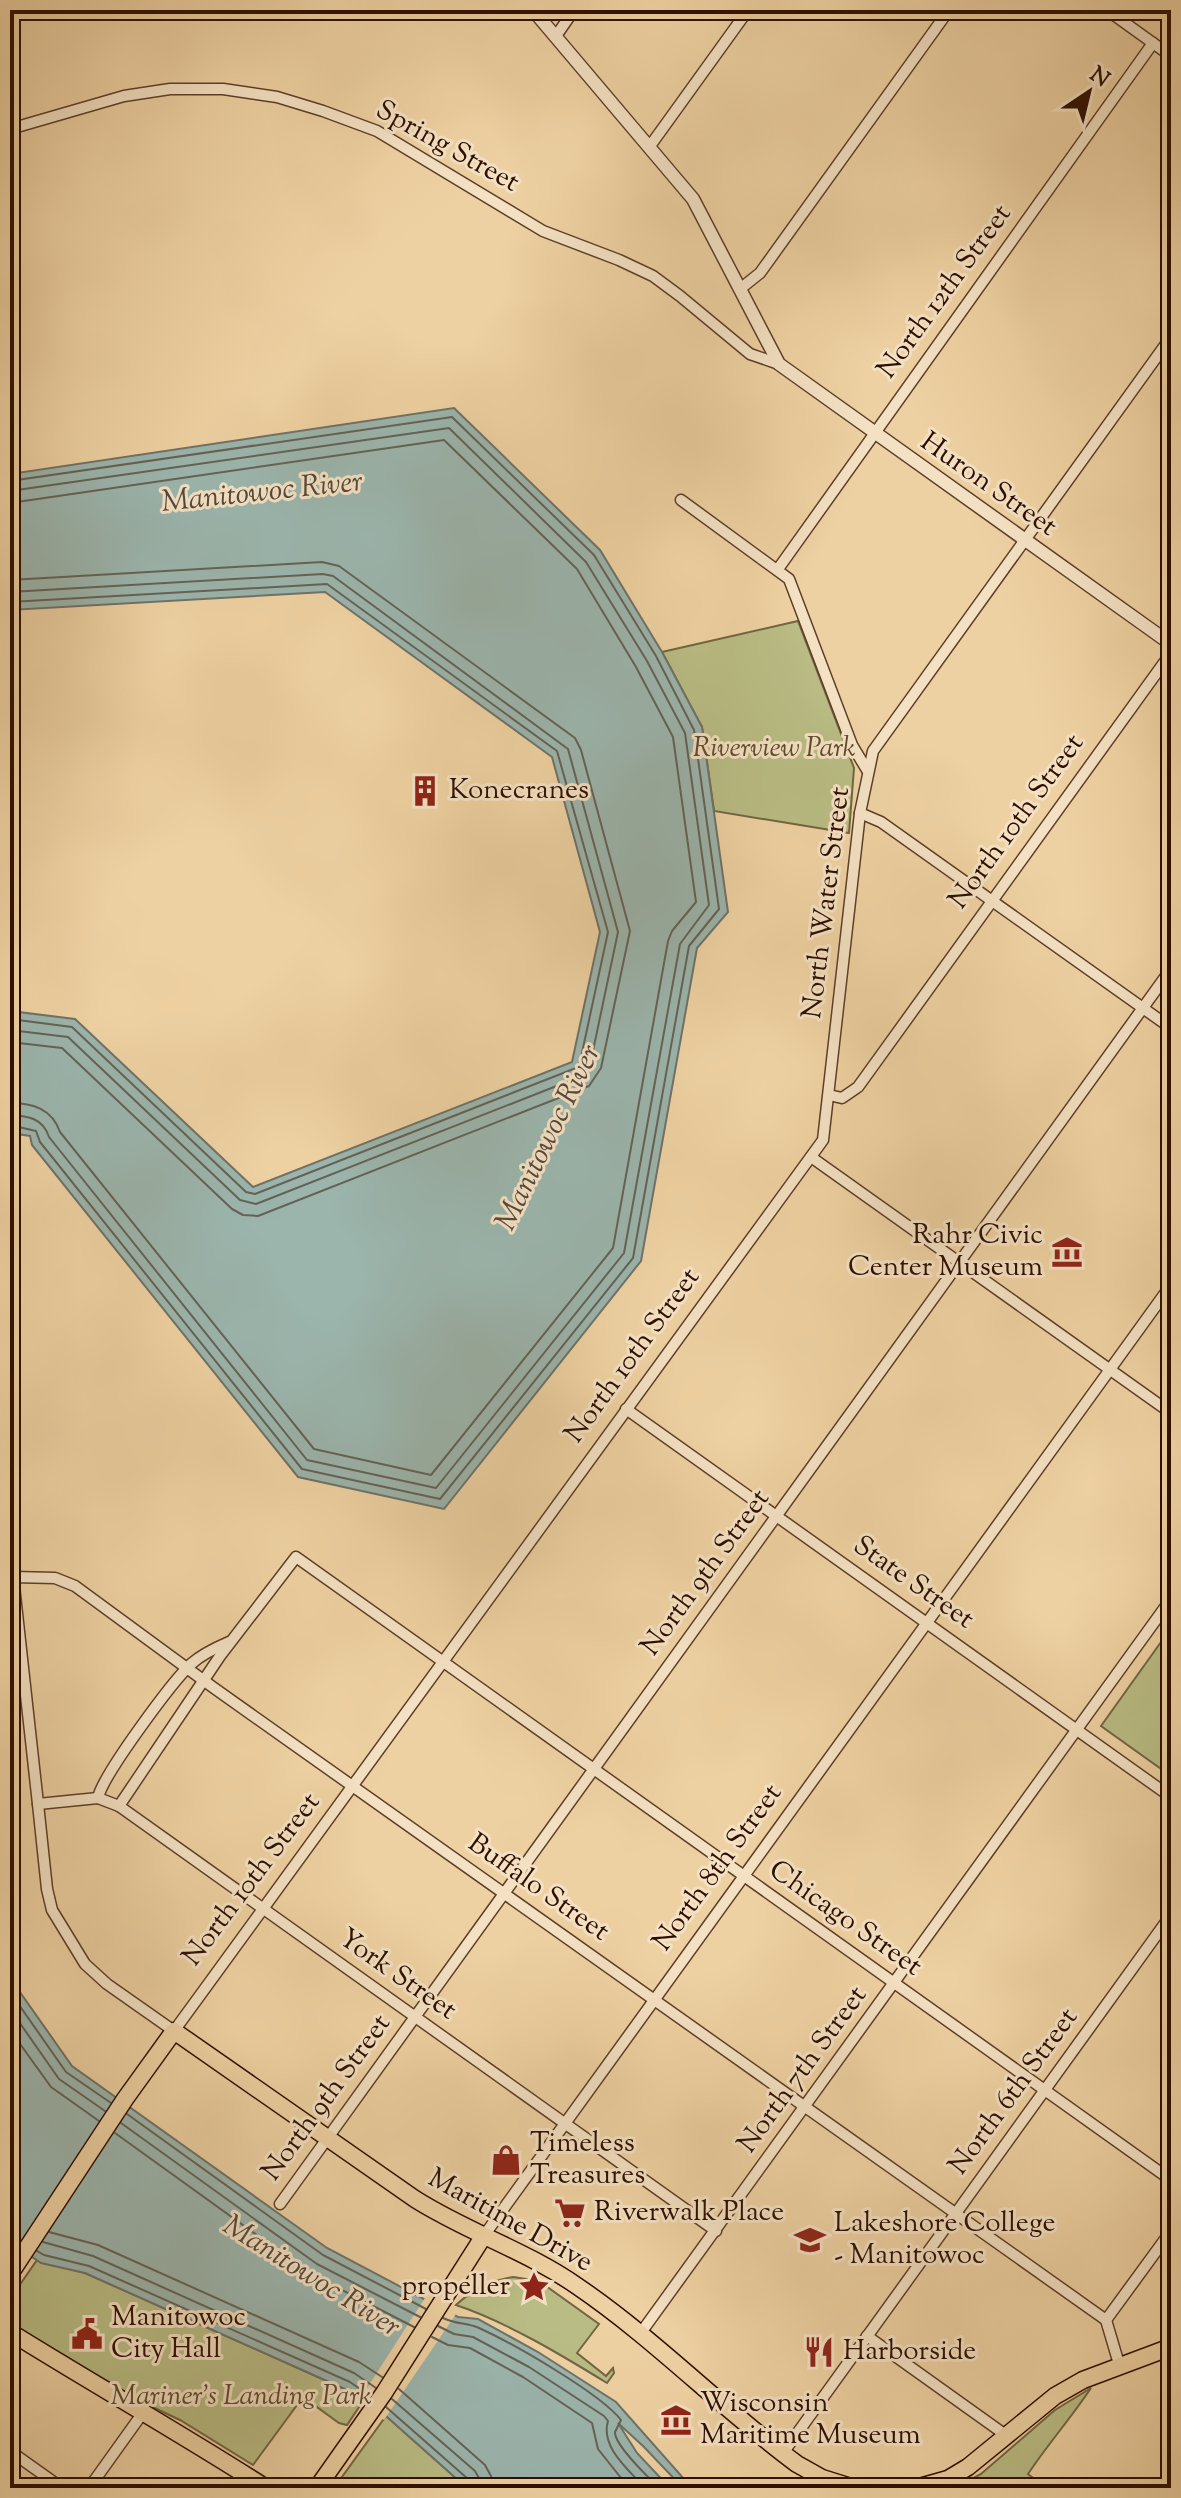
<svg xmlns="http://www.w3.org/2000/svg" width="1181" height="2498" viewBox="0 0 1181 2498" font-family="'Sorts Mill Goudy',serif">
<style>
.green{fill:#b9bc84;stroke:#736542;stroke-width:2}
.water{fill:#9bb5ad;stroke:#6f7268;stroke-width:2}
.pier{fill:#eed1a2}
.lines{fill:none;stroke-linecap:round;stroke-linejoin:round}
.shore{stroke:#646256;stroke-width:2}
.minor-casing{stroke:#5d3f28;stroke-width:13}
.tertiary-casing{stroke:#5d3f28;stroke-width:15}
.primary-casing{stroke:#2d0e00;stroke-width:19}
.minor{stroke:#f4e1c3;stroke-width:10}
.tertiary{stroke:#f4e1c3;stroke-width:12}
.primary{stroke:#eed1a2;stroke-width:16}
.labels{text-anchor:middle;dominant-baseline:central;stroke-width:6;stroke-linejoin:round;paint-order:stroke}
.street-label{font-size:28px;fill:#2d0e00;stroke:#f4e1c3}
.park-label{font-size:28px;font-style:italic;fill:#5e4b2e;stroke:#f4e1c3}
.poi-label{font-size:28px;fill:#2d0e00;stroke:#f4e1c3;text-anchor:start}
.water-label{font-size:30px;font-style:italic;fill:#54483d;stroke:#f4e1c3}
</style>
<rect width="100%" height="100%" fill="#eed1a2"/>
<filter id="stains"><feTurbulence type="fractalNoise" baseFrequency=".0025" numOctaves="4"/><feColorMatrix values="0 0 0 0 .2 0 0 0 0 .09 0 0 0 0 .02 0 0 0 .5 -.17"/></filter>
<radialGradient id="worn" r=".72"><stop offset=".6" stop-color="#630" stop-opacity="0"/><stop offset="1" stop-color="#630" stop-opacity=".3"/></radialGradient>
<g class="green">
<path d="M798,621L854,768L849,833L714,811L702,727L662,652Z"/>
<path d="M1171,1628V1776L1101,1726Z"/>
<path d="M37,2260L85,2273L347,2390L363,2401L347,2425L339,2423L303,2397L253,2465L180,2420L144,2403L10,2323V2299Z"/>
<path d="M513,2277L539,2281L599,2324L577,2353L606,2376L613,2368L614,2373L607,2383C563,2356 507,2322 456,2305C473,2289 490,2281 513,2277Z"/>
<path d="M1091,2388C1071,2418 1048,2444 1028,2474L1046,2488H1038L1025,2479L1009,2488H955L981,2474L1055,2410Z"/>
<path d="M386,2416L467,2488H334Z"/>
</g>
<g class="water">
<path d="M454,408L600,550L662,652L702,727L728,912L697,948L641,1261L444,1509L298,1477L32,1145L30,1136L10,1133V1011L75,1019L253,1187L572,1062L600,932L552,757L325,592L10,610V474Z"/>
<path d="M10,1978L72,2066L327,2248L458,2317L478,2319L538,2352L616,2402L692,2488H683L644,2447L618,2423L637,2453L670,2488H467L386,2416L347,2390L85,2273L41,2263L10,2242Z"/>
</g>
<path class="pier" d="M425,2298L456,2314L384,2420L358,2402Z"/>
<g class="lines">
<g class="shore">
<path d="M10,481L452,417L594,555L656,656L694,730L719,909L689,946L633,1258L440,1499L302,1469L40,1142L36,1131L10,1125"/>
<path d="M10,491L449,428L586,562L647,661L685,733L709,905L680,944L624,1253L436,1488L307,1460L49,1137C43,1118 28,1116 10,1115"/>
<path d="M10,503L444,440L577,569L636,667L673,737L696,902L672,931L668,941L613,1248L431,1475L314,1449L60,1132C52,1109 33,1103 10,1103"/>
<path d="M10,580L322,562L339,566L575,738L581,750L630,931L601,1068L589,1086L258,1216L243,1215L232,1209L62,1048L10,1042"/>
<path d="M10,592L323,574L333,576L568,749L618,932L590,1065L582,1076L256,1204L240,1200L68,1037L10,1030"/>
<path d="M10,602L327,584L557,751L608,932L580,1062L576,1068L255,1194L246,1192L72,1027L10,1019"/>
<path d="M10,1992L66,2072L111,2103"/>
<path d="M10,2009L59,2079L105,2111"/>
<path d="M10,2030L51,2087L99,2121"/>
<path d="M127,2114L323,2255L426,2309"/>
<path d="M121,2123L317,2264L420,2317"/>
<path d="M115,2133L311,2274L414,2327"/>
<path d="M49,2232L98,2245L359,2362L382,2377"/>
<path d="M43,2242L93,2256L354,2373L376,2388"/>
<path d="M37,2251L44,2255L89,2266L350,2382L370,2396"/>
<path d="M443,2318C455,2324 468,2323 479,2328C512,2343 600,2393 621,2420C620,2422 616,2430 615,2432C614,2445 649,2478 659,2488"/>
<path d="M438,2326L454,2334L473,2337L529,2367L604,2416L608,2421C600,2447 629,2470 645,2488"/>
<path d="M432,2337L448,2345L470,2348L523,2377L592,2423L598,2449L629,2488"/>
<path d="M399,2389L485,2465L491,2476L493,2488"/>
<path d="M392,2399L475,2471L480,2480L481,2488"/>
<path d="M386,2407L468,2479L471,2488"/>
</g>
<defs>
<g id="minor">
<path d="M1107,10L1171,56"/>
<path d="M556,36L574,10"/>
<path d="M10,129L124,96L170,89H223L277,97L323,111L377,131L543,231L619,260L653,276L680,296L750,354L779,364"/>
<path d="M650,146L748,10"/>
<path d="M740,289L760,273L949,10"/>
<path d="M681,500L789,579L852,745L867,770"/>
<path d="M778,569L1153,43"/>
<path d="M860,813L881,822L1171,1028"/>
<path d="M829,1095L842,1098L858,1087L1171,653"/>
<path d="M811,1157L1171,1413"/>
<path d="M626,1409L1171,1797"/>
<path d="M10,1518L13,1577L38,1804L47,1889L52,1910L85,1964L107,1984L174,2031L823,1140L860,813L873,751L1171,337"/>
<path d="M13,1577L55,1578L75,1586L214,1688L1106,2320L1119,2364"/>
<path d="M98,1798C102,1776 172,1682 191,1664C202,1654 215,1648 229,1642"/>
<path d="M38,1804L98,1798L119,1806L716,2231"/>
<path d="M119,1806L220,1656L296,1557L1171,2180"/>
<path d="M280,2204L1171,969"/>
<path d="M483,2237L1171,1285"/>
<path d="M1106,2320L1171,2231"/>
<path d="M640,2334L1171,1599"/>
<path d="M867,2336L1007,2436"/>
<path d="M10,2451L62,2488"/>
<path d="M783,2453L1171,1915"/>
<path d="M89,2488L142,2414"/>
</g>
<path id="tertiary" d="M533,10L693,199L779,364L1171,644"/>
<g id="primary">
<path d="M10,2274L125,2099L174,2031L415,2199C467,2232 527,2251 577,2286C655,2339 721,2408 797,2464L822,2478L854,2488"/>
<path d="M10,2332C95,2385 182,2434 266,2488"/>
<path d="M317,2488L384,2393L483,2237"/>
<path d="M916,2488L948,2479L968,2467L1055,2396L1083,2380L1171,2347"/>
</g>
</defs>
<use href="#minor" class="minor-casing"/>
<use href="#tertiary" class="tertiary-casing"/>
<use href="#primary" class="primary-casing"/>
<use href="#minor" class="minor"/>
<use href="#tertiary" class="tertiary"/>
<use href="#primary" class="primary"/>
</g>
<defs>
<symbol id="building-bare" viewBox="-9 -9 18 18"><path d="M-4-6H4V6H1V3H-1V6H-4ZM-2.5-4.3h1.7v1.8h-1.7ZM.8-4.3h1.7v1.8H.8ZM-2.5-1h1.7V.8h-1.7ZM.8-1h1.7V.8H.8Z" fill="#8f2418" stroke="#f4e1c3" stroke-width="2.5" paint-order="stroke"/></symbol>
<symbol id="museum-bare" viewBox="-9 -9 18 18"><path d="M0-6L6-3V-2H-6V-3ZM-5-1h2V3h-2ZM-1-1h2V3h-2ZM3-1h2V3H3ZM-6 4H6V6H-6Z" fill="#8f2418" stroke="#f4e1c3" stroke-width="2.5" paint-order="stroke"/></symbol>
<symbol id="shop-bare" viewBox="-9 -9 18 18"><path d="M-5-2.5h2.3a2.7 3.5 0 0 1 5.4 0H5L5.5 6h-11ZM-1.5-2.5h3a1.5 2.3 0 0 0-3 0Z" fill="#8f2418" stroke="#f4e1c3" stroke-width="2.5" paint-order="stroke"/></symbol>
<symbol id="supermarket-bare" viewBox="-9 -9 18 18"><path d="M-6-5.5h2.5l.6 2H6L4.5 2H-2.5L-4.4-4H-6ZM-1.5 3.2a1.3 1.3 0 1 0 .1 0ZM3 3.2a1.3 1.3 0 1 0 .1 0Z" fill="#8f2418" stroke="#f4e1c3" stroke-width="2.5" paint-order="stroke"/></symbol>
<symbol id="university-bare" viewBox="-9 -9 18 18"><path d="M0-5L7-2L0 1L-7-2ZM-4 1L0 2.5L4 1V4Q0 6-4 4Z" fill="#8f2418" stroke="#f4e1c3" stroke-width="2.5" paint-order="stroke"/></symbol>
<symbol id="sight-bare" viewBox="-9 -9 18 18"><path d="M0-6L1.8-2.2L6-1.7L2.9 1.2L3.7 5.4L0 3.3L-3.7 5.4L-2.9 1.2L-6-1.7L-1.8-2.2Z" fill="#8f2418" stroke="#f4e1c3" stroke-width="2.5" paint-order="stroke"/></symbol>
<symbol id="civic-bare" viewBox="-9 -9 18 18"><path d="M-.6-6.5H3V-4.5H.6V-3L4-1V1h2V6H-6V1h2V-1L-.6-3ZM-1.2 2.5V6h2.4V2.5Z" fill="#8f2418" stroke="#f4e1c3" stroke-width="2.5" paint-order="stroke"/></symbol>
<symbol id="restaurant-bare" viewBox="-9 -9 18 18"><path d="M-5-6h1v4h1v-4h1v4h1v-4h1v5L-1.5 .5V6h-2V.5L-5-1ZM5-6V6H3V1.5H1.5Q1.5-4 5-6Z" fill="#8f2418" stroke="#f4e1c3" stroke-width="2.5" paint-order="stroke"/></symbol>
</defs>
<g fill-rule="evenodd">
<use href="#building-bare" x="403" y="769" width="44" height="44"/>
<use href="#museum-bare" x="1045" y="1230" width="44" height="44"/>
<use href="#shop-bare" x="484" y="2138" width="44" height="44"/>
<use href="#supermarket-bare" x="548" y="2191" width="44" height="44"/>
<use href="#university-bare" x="788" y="2218" width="44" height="44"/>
<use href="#sight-bare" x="512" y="2265" width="44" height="44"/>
<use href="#civic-bare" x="65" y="2312" width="44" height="44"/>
<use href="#restaurant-bare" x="797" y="2330" width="44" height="44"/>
<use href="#museum-bare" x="654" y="2398" width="44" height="44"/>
</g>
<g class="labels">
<g class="street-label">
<text transform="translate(447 147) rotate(29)">Spring Street</text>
<text transform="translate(945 292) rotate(-54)">North 12th Street</text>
<text transform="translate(988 485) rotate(35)">Huron Street</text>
<text transform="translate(1017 822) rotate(-54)">North 10th Street</text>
<text transform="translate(827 903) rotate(-83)">North Water Street</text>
<text transform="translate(633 1356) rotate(-54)">North 10th Street</text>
<text transform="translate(706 1573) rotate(-54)">North 9th Street</text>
<text transform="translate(913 1583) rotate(35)">State Street</text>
<text transform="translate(718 1868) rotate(-54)">North 8th Street</text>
<text transform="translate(252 1880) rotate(-53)">North 10th Street</text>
<text transform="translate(538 1888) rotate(35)">Buffalo Street</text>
<text transform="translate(845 1919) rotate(35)">Chicago Street</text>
<text transform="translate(397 1975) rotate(35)">York Street</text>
<text transform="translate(803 2070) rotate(-54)">North 7th Street</text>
<text transform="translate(1014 2092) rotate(-54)">North 6th Street</text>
<text transform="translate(327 2098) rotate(-54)">North 9th Street</text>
<text transform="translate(510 2221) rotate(29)">Maritime Drive</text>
</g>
<g class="park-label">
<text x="774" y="749">Riverview Park</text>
<text x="241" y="2397">Mariner's Landing Park</text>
</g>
<g class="poi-label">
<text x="449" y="791">Konecranes</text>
<text x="1043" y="1236" text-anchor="end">Rahr Civic<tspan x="1043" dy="32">Center Museum</tspan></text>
<text x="530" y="2144">Timeless<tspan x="530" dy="32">Treasures</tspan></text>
<text x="594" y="2213">Riverwalk Place</text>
<text x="834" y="2224">Lakeshore College<tspan x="834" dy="32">- Manitowoc</tspan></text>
<text x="510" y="2287" text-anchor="end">propeller</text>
<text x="111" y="2318">Manitowoc<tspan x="111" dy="32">City Hall</tspan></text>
<text x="843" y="2352">Harborside</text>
<text x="700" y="2404">Wisconsin<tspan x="700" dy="32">Maritime Museum</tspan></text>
</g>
<g class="water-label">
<text transform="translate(262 493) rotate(-6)">Manitowoc River</text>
<text transform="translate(549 1138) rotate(-64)">Manitowoc River</text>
<text transform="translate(311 2277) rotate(32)">Manitowoc River</text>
</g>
</g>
<rect width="1181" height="2498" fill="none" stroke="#eed1a2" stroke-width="40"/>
<rect x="12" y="12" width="1157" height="2474" fill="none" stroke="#2d0e00" stroke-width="4"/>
<rect x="20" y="20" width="1141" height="2458" fill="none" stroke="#2d0e00" stroke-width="2"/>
<g transform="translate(1089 92) rotate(35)" stroke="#f4e1c3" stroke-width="6" paint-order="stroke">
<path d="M0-6L14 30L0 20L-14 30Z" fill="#2d0e00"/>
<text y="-12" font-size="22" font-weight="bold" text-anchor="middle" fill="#2d0e00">N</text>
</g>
<rect width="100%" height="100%" filter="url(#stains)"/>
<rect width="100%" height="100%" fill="url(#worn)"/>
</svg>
